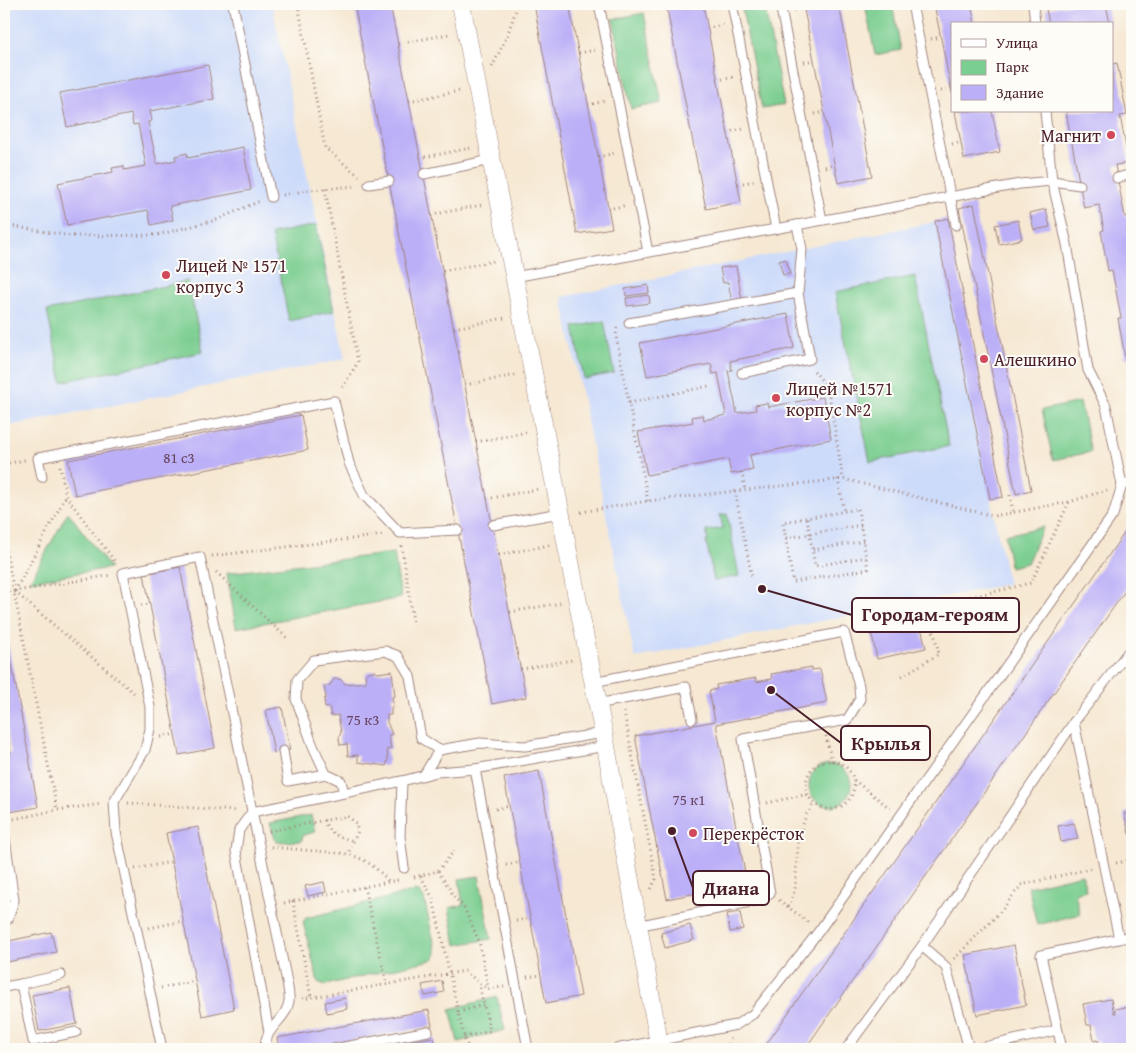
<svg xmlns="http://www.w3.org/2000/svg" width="1136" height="1053" viewBox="0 0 1136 1053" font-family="'Gentium Book Plus',serif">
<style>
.built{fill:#cddbfa}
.green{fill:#7bce91;stroke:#62765e}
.building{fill:#bbaff7}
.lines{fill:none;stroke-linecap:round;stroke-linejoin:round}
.service-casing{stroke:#a0847e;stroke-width:11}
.minor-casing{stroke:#a0847e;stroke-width:19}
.path{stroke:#a0847e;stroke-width:3;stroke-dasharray:1 4;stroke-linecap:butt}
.service{stroke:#fff;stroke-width:9}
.minor{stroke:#fff;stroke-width:18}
.poi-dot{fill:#d1495b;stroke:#fdfcf7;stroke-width:2}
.labels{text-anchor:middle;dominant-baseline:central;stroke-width:4;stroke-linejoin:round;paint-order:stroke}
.number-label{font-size:15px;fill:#66435e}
.poi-label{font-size:18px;fill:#4a1f2b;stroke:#fdfcf7;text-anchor:start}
.leader{fill:none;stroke:#4a1f2b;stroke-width:2}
.callout-dot{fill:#4a1f2b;stroke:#fdfcf7;stroke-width:2}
.callout{fill:#fdfcf7;stroke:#4a1f2b;stroke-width:2}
.callout-label{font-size:19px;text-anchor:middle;font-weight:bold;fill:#4a1f2b}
</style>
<rect width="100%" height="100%" fill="#fdfcf7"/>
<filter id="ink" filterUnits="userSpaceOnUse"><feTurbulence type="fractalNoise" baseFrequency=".02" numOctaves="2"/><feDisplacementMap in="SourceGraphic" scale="10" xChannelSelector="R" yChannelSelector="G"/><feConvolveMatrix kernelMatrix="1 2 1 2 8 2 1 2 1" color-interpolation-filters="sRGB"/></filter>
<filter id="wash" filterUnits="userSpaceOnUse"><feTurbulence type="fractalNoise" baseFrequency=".0096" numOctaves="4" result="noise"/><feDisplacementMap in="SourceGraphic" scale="20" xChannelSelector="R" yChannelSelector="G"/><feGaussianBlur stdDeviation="1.12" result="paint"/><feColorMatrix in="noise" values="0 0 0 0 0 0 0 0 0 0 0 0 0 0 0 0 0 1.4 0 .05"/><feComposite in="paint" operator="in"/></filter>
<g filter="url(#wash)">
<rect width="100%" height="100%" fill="#f6e8d2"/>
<g class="built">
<path d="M38,4H272L345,359L4,427V9Z"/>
<path d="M935,222L1008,584L635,658L562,297Z"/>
</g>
<g class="green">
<path d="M741,4H764L784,105L762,109Z"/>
<path d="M865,4H892L901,50L875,55Z"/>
<path d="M644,13L662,103L631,109L613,19Z"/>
<path d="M316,225L334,311L289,321L271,234Z"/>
<path d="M915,276L949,446L870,462L835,292Z"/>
<path d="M188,281L203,352L62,382L47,311Z"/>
<path d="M604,321L614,373L584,379L574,327Z"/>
<path d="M1080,402L1091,452L1053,460L1042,410Z"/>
<path d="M68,512L110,568L30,581Z"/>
<path d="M727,514L739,576L714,581L706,541H708L706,531L723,528L720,515Z"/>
<path d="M1043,527L1027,563L1010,567L1005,535Z"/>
<path d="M394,553L401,598L236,628L227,573Z"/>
<circle cx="830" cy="785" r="21"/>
<path d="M311,815L315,832L303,835L302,841L276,842L270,823Z"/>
<path d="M1082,874L1086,890L1075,893L1080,914L1037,925L1028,887Z"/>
<path d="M479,876L491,939L456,945L449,908L463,905L459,879Z"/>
<path d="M415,891L419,892L424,898L436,951C436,956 435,958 431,960L325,985L318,982L303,922L306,918Z"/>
<path d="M497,997L505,1030L458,1042L450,1009Z"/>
</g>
<g id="blocks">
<g class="building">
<path d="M354,4H390L526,697L492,704Z"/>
<path d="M534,4H569L612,228L577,234Z"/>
<path d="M666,4H703L741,202L706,209Z"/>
<path d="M803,4H839L872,176L838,183Z"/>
<path d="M934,4H971L975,24H952V93Z"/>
<path d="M1072,4H1106L1110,24H1049L1046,9Z"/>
<path d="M1117,63L1127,115L1120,116L1129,163L1115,165L1125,217L1132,216L1131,368L1129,357L1125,358L1118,318H1121L1112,270L1108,271L1101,231L1104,230L1099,205L1084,208L1066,111H1112V64Z"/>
<path d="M208,65L214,99L150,111L152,121L148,122L157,164L176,160L175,156L187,153L188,158L243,147L251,190L170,206L173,220L151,225L148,210L67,225L58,183L113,172L112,168L124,166V170L146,166L138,124L133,125L131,114L67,127L60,93Z"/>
<path d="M955,111H992L1000,152L964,159Z"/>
<path d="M974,204L1031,490L1016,494L959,208Z"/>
<path d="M1046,209L1050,227L1034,230L1030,213Z"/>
<path d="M948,218L1003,497L990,499L935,222V221Z"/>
<path d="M1018,220L1022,239L999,244L995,225Z"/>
<path d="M786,259L790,274L783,275L779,261Z"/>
<path d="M736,266L742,300L732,302L728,282L723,283L720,268Z"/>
<path d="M648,285L649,293L626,296L625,289Z"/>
<path d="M649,295L650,303L627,306L626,298Z"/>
<path d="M788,314L794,348L730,361L732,370L728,371L737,413L756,410L755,405L767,403L768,407L823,397L831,439L750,455L753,470L731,474L728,459L647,475L638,432L693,422L692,417L703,415L704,420L726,415L718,373L713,374L711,364L647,376L640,343Z"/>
<path d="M301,415L308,450L75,495L68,460Z"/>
<path d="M1132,522V581L805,1049H763Z"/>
<path d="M180,567L215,748L179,755L144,574Z"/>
<path d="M917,611L926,648L877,659L869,622Z"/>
<path d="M4,621L38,807L4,813V754L11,753L4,711Z"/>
<path d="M812,667V670L820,669L827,703L716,724L747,883L667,899L635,736L715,721L709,691L717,689L716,685L756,678V682L772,679L771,674Z"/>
<path d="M374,671L377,673L392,671L395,696L392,697L393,705L391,708V715H387V722L392,734L389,735L391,749H387L388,760L386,766L358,762V755L348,756L347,744L340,745L339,738L341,732L338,715L331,716L329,707L325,708L324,699L326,698L324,686L330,685L334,679H340L345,684L366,682L365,675L368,672Z"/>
<path d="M282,707L290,750L274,753L266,710Z"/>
<path d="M539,771L581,996L546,1003L504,778Z"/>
<path d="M1132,812V834H1129L1124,813Z"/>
<path d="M1074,823L1078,839L1061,842L1058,826Z"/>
<path d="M198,827L234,1009L202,1016L166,833Z"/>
<path d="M324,882L326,892L308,896L305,886Z"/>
<path d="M740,912L743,929L730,932L727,914Z"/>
<path d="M690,925L694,940L665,948L661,933Z"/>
<path d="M51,932L56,952L7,962L4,942Z"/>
<path d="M1014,945L1026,1005L977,1015L965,955Z"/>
<path d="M442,981L444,992L425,996L422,985Z"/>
<path d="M70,988L77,1024L39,1031L32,995Z"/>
<path d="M345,998L347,1009L327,1013L325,1002Z"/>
<path d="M1111,999L1114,1013H1116L1115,1009L1132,1006V1049H1100L1098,1040L1094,1041L1091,1025H1087L1083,1004Z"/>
<path d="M429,1010L432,1026L305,1049H279L277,1038Z"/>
<path d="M434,1037L436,1049H371V1048Z"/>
<path d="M922,1045L923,1049H907V1048Z"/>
</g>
</g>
</g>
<g filter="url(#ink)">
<use href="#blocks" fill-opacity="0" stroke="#a0847e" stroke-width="1"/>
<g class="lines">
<defs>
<g id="service">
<path d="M233,4L271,197"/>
<path d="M599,4L648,252"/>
<path d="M732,4L776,229"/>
<path d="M780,4L822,220"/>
<path d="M912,4L956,225"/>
<path d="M1033,4L1035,24"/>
<path d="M424,174L491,160"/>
<path d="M1117,178L1132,174"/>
<path d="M369,184L389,181"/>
<path d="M514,277L1020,184L1052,181L1080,185"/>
<path d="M629,323L798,293"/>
<path d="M742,373L810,359L798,293L802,249L797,225"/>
<path d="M42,477L38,458L334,401L349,463L364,495L400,533L458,530"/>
<path d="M1122,485L1132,483"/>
<path d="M493,525L560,513"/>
<path d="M593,682L844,632L859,686L860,699L847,720L743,739L770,893L755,901L637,926"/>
<path d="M597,704L686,687L692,719"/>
<path d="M1074,722L1119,939"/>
<path d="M283,751L288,781L326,774"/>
<path d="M424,775L439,750L480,743L525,746L603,733"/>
<path d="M402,781L400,836L404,868"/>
<path d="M344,793L341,781L326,774L313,746L296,699L297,680L314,660L385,651L398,656L410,676L421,738L439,750"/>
<path d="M4,832L14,900L8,919L4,921"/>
<path d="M922,946L946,967L969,1049"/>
<path d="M21,984L61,975"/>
<path d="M4,987L21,984L33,1041L76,1032"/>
<path d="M269,1032L236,851L239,830L252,812L402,781L437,772L475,769"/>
<path d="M162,1049L116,832L114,802L145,750L150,729V707L123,573L200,557L286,977C287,984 290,994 289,1001C287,1020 264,1027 265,1049"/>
<path d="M334,1049L428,1031"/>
<path d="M528,1049L475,769L606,746"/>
<path d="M616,1049L736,1025L753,1014L819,931L1113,515L1122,485L1106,406L1088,370L1067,244L1052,181L1045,111"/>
<path d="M846,1049L922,946L1074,722L1132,647"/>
<path d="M976,1049L1057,1030"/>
<path d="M1062,1049L1041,955L1132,936"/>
</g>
<path id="minor" d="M461,4L606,746L660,1049"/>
</defs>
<use href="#service" class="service-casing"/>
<use href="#minor" class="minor-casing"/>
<g class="path">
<path d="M298,4L325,148L359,176"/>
<path d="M794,10L803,8"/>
<path d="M707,28L724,25"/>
<path d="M931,39L940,37"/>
<path d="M398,44L449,34"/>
<path d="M579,53L595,50"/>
<path d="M804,62L814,60"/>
<path d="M492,67L507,36L518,4"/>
<path d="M717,80L734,77"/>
<path d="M941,91L951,89"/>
<path d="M409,101L460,91"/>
<path d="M588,105L605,101"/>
<path d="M815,114L824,112"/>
<path d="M727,132L744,129"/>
<path d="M952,144L961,142"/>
<path d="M598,157L615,153"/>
<path d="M420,158L471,148"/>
<path d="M825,167L834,165"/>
<path d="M738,184L754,181"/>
<path d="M325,189L358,362L341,390"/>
<path d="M283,195L310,190L356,186"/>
<path d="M608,209L627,205"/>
<path d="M431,215L482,205"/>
<path d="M4,225L71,236L157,235L216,220L260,201"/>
<path d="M443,271L494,261"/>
<path d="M454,328L505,318"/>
<path d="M617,328L616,336L648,501"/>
<path d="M814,371L828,388L843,479"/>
<path d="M465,385L516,375"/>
<path d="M629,403L709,386"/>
<path d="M476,442L527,432"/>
<path d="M4,464L25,460"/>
<path d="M60,466L66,496L116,563"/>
<path d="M742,472L745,490"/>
<path d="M838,479L844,512"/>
<path d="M735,491L752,578"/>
<path d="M1010,495L1013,512"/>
<path d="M487,499L538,489"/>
<path d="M858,509L868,569L793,582L783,522Z"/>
<path d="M581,512L648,501L843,479L994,516L1069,502L1107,490"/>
<path d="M807,518L815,566L866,557"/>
<path d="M786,538L861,525"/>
<path d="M4,541L57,810"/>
<path d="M402,546L413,621"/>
<path d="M813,550L864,541"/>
<path d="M499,555L549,545"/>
<path d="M212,556L384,535"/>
<path d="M216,572L289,640"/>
<path d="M15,591L66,496"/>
<path d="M15,592L134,693"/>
<path d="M4,593L112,575"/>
<path d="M141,605L150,604"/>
<path d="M510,612L561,603"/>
<path d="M855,625L863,619L928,607L1031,583L1069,502"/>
<path d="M521,669L572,660"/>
<path d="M902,676L939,654L928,607"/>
<path d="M624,712L656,879L650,891"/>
<path d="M826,736L832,762"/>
<path d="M161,737L175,734"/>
<circle cx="830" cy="785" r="24"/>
<path d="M854,780L891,809"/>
<path d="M128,803L236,811"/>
<path d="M767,803L808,794"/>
<path d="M496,809L509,806"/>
<path d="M9,820L57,810L102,804"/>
<path d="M324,820C328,835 340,837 354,841"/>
<path d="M269,831L347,816L355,822L358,831L348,854"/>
<path d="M271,847L348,854C365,859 378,868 389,882"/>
<path d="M1116,863L1132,860"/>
<path d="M506,865L520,862"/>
<path d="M135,869L171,862"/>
<path d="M438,871L456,899L463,906L479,941L488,988"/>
<path d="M421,876L433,899L458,1012L465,1040L469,1049"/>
<path d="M414,877L438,871L454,851"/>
<path d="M364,887L387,984"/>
<path d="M779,900L809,923"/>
<path d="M293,901L311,997"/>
<path d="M284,903L398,880"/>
<path d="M788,907L795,890L798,842L806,815L814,803"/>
<path d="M516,921L530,918"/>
<path d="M149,928L183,921"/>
<path d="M954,959L1002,910L1021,885L1093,868"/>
<path d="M527,977L541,975"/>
<path d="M161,988L195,981"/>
<path d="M302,999L465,971L479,983L488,989L504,987"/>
<path d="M458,1012L484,1005"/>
<path d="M464,1037L490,1031L479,984"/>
<path d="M727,1049L731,1038"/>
<path d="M1098,1049H1100"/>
</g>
<use href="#service" class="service"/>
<use href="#minor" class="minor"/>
</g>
</g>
<g class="poi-dot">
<circle cx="1111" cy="135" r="5"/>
<circle cx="166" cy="275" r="5"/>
<circle cx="984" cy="359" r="5"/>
<circle cx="776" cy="398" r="5"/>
<circle cx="693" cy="833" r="5"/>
</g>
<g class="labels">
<g class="number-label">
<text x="179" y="457">81 с3</text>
<text x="363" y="719">75 к3</text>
<text x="689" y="799">75 к1</text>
</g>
<g class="poi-label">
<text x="1101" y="135" text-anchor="end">Магнит</text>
<text x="176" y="265">Лицей № 1571<tspan x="176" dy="21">корпус 3</tspan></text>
<text x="994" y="359">Алешкино</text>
<text x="786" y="388">Лицей №1571<tspan x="786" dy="21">корпус №2</tspan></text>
<text x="703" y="833">Перекрёсток</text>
</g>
</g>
<path class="leader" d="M762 589L852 615M771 690L841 743M672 831L693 888"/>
<g class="callout-dot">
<circle cx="762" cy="589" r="5"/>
<circle cx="771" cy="690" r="5"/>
<circle cx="672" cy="831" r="5"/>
</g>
<g class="callout">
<rect x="852" y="598" width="167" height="34" rx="5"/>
<rect x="841" y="726" width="89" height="34" rx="5"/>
<rect x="693" y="871" width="76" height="34" rx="5"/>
</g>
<g class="callout-label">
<text x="935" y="621">Городам-героям</text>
<text x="886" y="750">Крылья</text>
<text x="731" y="895">Диана</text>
</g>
<rect width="1136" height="1053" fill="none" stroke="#fdfcf7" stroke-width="20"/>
<rect x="951" y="22" width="162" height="90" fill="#fdfcf7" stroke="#b5a4a5"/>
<rect x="961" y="39" width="25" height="8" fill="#ffffff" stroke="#b5a4a5"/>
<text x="996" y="48" font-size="15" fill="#4a1f2b">Улица</text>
<rect x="961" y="60" width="25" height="15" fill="#7bce91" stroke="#b5a4a5"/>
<text x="996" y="72" font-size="15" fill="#4a1f2b">Парк</text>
<rect x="961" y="85" width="25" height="15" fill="#bbaff7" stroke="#b5a4a5"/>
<text x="996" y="98" font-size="15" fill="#4a1f2b">Здание</text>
</svg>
